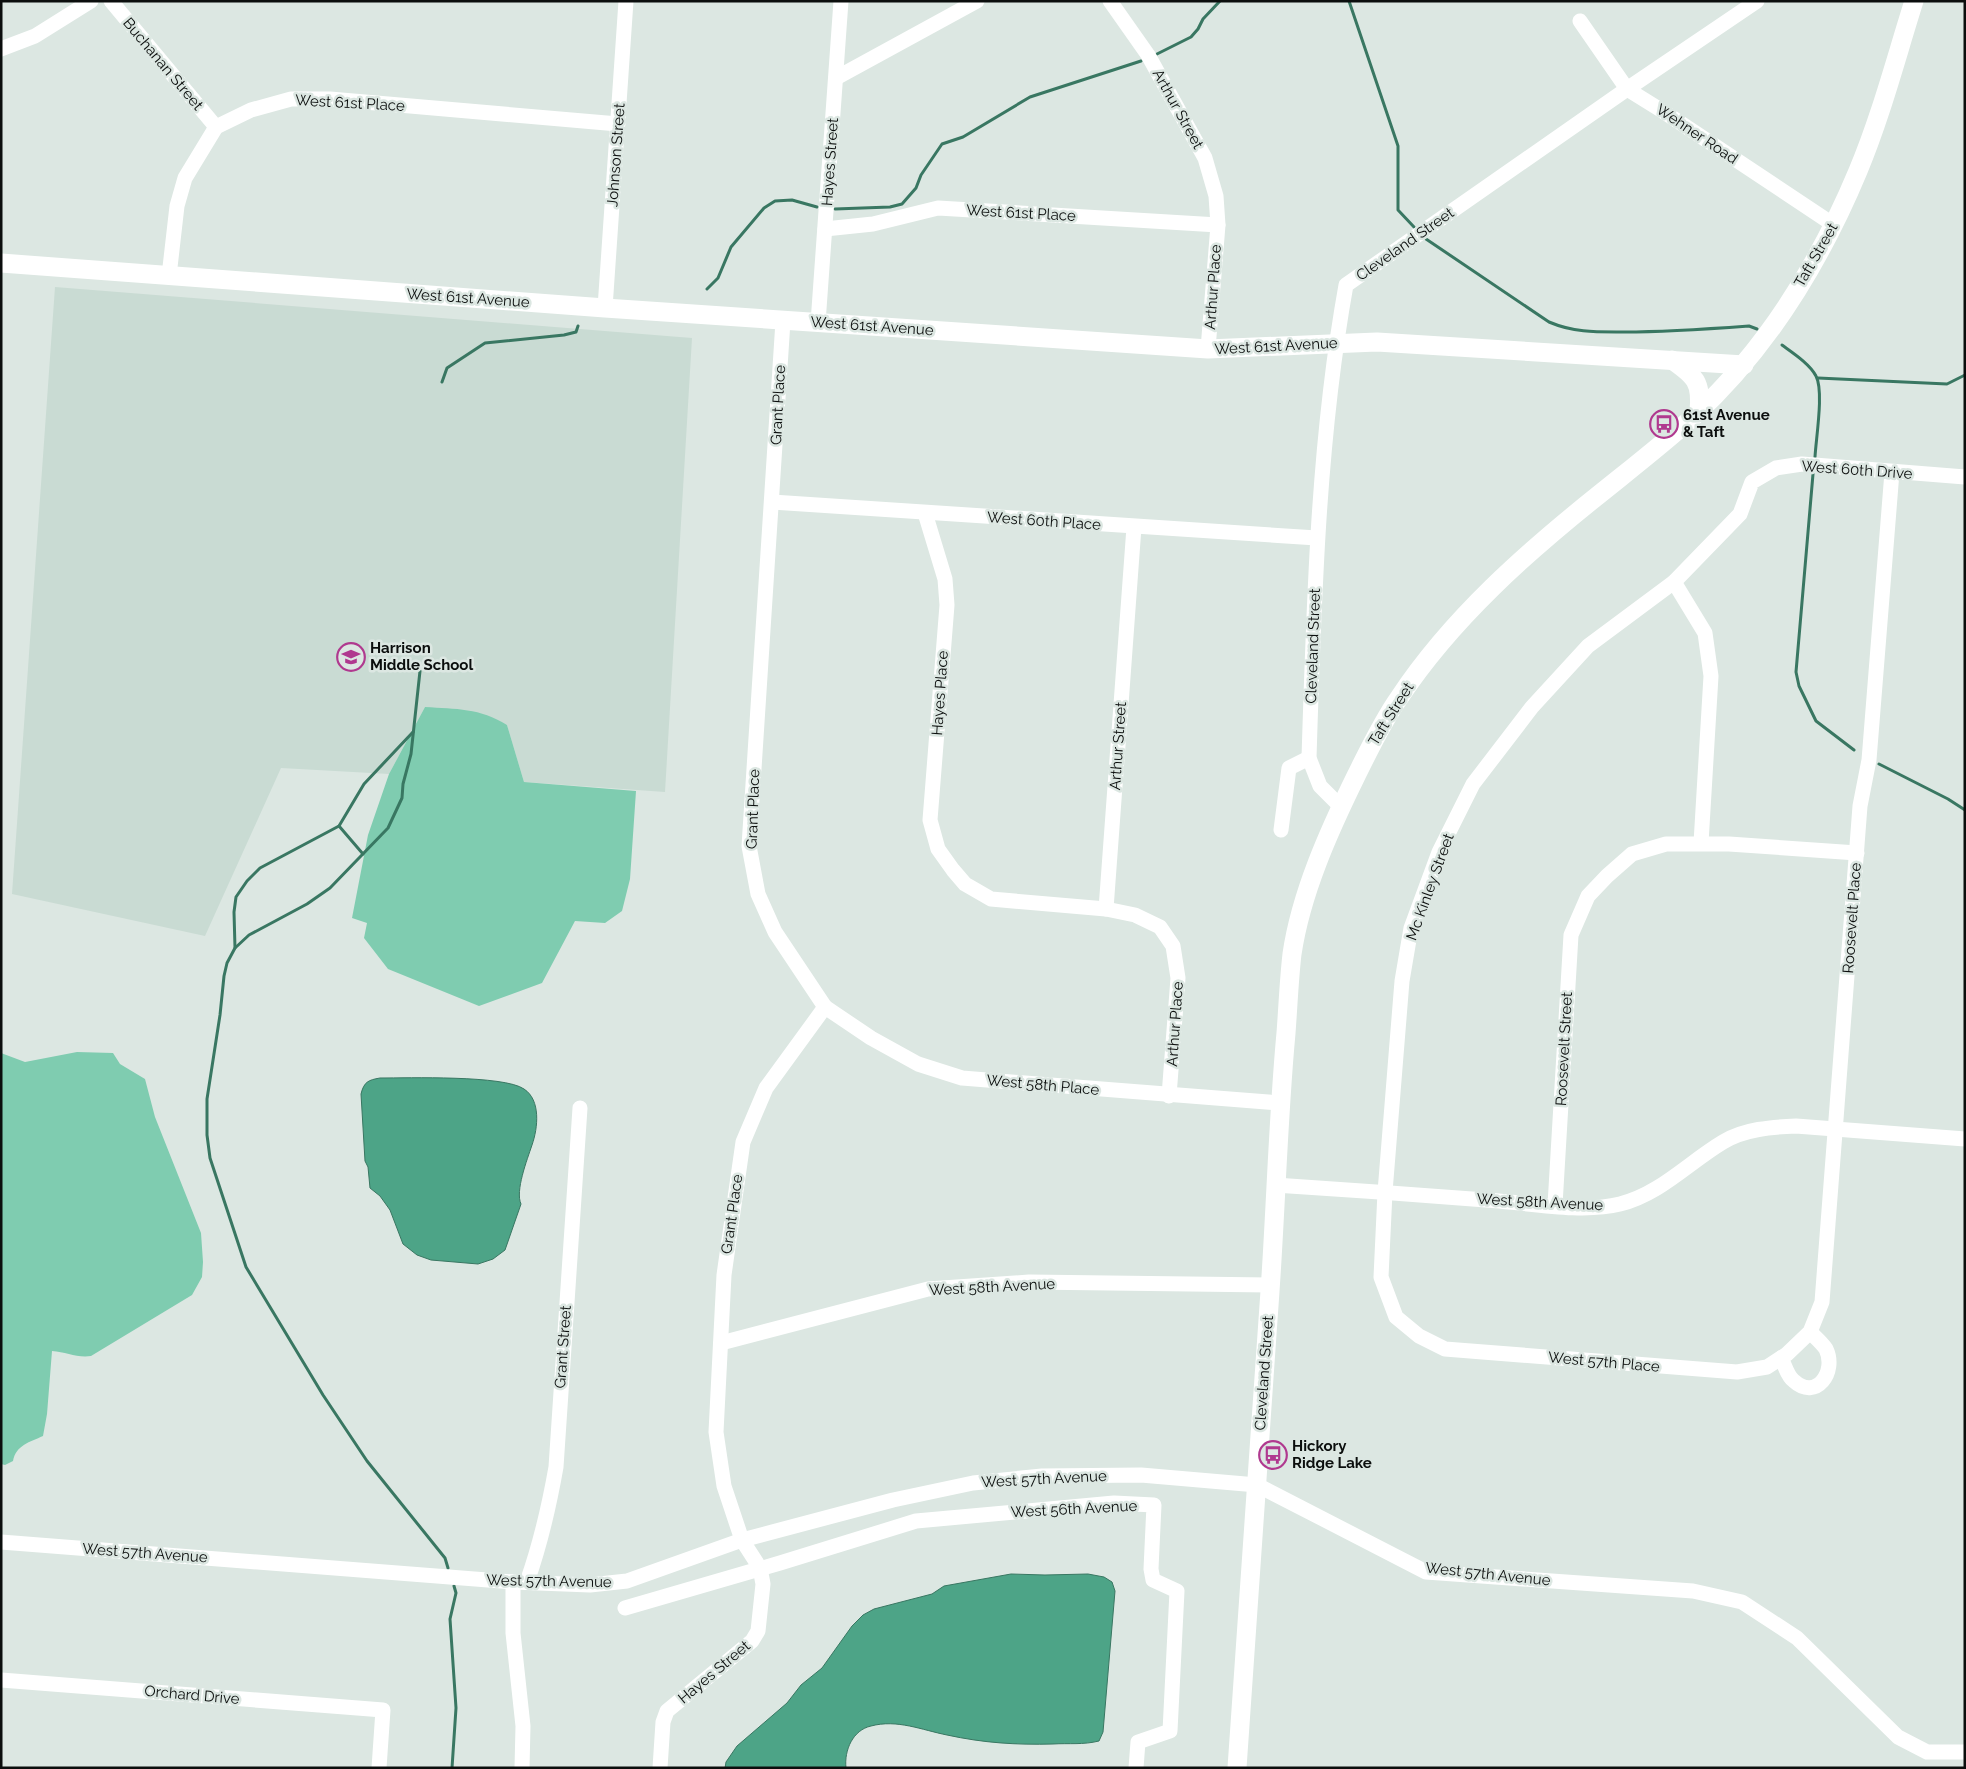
<svg xmlns="http://www.w3.org/2000/svg" width="1966" height="1769" viewBox="0 0 1966 1769" font-family="Raleway,sans-serif">
<style>
.built{fill:#c9dbd3}
.green{fill:#7fccb0}
.water{fill:#4da487;stroke:#397762}
.lines{fill:none;stroke-linecap:round;stroke-linejoin:round}
.stream{stroke:#397762;stroke-width:3}
.minor{stroke:#fff;stroke-width:15}
.major{stroke:#fff;stroke-width:19}
.labels{text-anchor:middle;dominant-baseline:central;stroke-width:5;stroke-linejoin:round;paint-order:stroke}
.street-label{font-size:15px;fill:#0b0e0d;stroke:#dce7e2}
.poi-label{font-size:15px;font-weight:bold;fill:#0b0e0d;stroke:#dce7e2;text-anchor:start}
</style>
<rect width="100%" height="100%" fill="#dce7e2"/>
<path class="built" d="M55,287L692,338L665,792L524,782L507,725L425,707L389,774L281,768L205,936L12,894Z"/>
<g class="green">
<path d="M425,707C456,709 480,708 507,725L524,782L636,791L630,879L622,911L605,923L575,921L542,983L479,1006L388,969L364,938L367,923L352,918L368,835L389,774Z"/>
<path d="M77,1052L113,1053L120,1064L145,1079L155,1117L201,1233L203,1262L202,1277L192,1295L91,1356C77,1358 66,1352 52,1351L47,1414L43,1436C30,1442 16,1445 13,1461L5,1465L1,1464V1053L25,1062Z"/>
</g>
<g class="water">
<path d="M380,1078C408,1078 504,1075 524,1089C541,1100 538,1128 532,1145C527,1160 515,1191 521,1204L505,1250L493,1259L478,1264L431,1260L417,1255L403,1244L390,1210L380,1196L370,1188L368,1167L365,1161L361,1094C364,1082 368,1080 380,1078Z"/>
<path d="M1011,1574L1045,1575L1088,1574L1104,1577L1112,1582L1115,1591L1103,1732L1099,1741C1083,1745 1069,1743 1053,1744C1016,1745 984,1743 947,1735C922,1730 897,1719 871,1726C853,1730 844,1750 846,1768H725L726,1762L737,1746L787,1703L801,1685L822,1668L852,1626L863,1615L874,1609L932,1594L944,1586Z"/>
</g>
<g class="lines">
<g class="stream">
<path d="M1349,1L1398,146V210L1414,227"/>
<path d="M1157,54L1191,37L1198,29L1203,19L1220,1"/>
<path d="M835,209L890,207L902,204L916,188L921,175L942,144L963,137L1030,97L1141,61"/>
<path d="M1426,239L1549,322C1575,333 1597,332 1625,332C1666,332 1708,329 1749,326L1757,329"/>
<path d="M707,289L718,278L731,247L764,208L775,201L792,200L817,207"/>
<path d="M1782,345C1793,353 1810,364 1816,376C1824,391 1816,438 1815,457"/>
<path d="M1818,378L1947,384L1965,375"/>
<path d="M442,382L447,368L485,343L564,335L576,332L578,326"/>
<path d="M1813,474L1796,672L1799,686L1816,721L1854,750"/>
<path d="M420,671L411,754L403,784L402,798L388,828L330,888L307,904L249,935L235,948L227,963L224,976L220,1015L207,1099V1135L210,1158L246,1267L323,1395L367,1461L445,1558L448,1568"/>
<path d="M1879,764L1948,799L1965,810"/>
<path d="M339,826L363,854"/>
<path d="M235,948L234,912L236,897L247,881L260,868L339,826L364,784L413,732"/>
<path d="M452,1768L456,1708L450,1619L456,1593L454,1586"/>
</g>
<g class="minor">
<path d="M111,1L216,127"/>
<path d="M1110,1L1148,55L1205,158L1216,196L1218,225L1208,349"/>
<path d="M1580,21L1627,89L1664,112L1834,225"/>
<path d="M1,49L35,36L91,1"/>
<path d="M836,78L977,1"/>
<path d="M825,229L873,224L938,208L1218,225"/>
<path d="M169,276L177,206L185,178L216,127L251,110L291,99H330L618,124"/>
<path d="M605,308L626,1"/>
<path d="M818,323L841,1"/>
<path d="M1892,472L1869,760L1860,806L1822,1302L1810,1332L1787,1354L1767,1367L1737,1372L1445,1349L1419,1336L1396,1317L1381,1277L1385,1192L1402,981L1411,928L1439,852L1473,784L1532,707L1588,646L1674,582L1740,514L1752,482L1776,468L1802,464L1965,477"/>
<path d="M772,502L1317,538"/>
<path d="M925,513L945,579L947,605L930,820L938,849L953,870L965,884L991,899L1106,909L1135,915L1160,927L1173,946L1178,978L1169,1096"/>
<path d="M1674,582L1705,633L1711,676L1701,843"/>
<path d="M1341,807L1320,786L1309,758C1314,600 1318,441 1346,285L1627,89L1757,1"/>
<path d="M1281,830L1289,768L1309,758"/>
<path d="M1106,909L1134,527"/>
<path d="M825,1007L871,1038L918,1064L962,1078L1280,1103"/>
<path d="M1275,1185C1350,1190 1424,1195 1499,1201C1534,1204 1585,1213 1620,1204C1660,1194 1688,1163 1723,1142C1744,1129 1772,1127 1796,1126L1965,1139"/>
<path d="M1555,1205L1571,935L1588,896L1607,876L1632,854L1666,844H1729L1857,853"/>
<path d="M721,1343L928,1289L1029,1282L1270,1285"/>
<path d="M1781,1358C1785,1365 1787,1376 1794,1381C1816,1401 1837,1372 1826,1349C1822,1343 1815,1337 1810,1332"/>
<path d="M1,1542L513,1582L590,1585L627,1581L742,1540L893,1500L973,1483L1042,1476L1141,1475L1257,1485L1426,1572L1693,1591L1742,1602L1797,1638L1898,1737L1927,1752H1965"/>
<path d="M513,1582V1633L523,1726L522,1768"/>
<path d="M527,1582C540,1545 549,1507 556,1467L580,1108"/>
<path d="M625,1608L780,1563L916,1521L1114,1503L1154,1505L1151,1569L1153,1580L1177,1591L1170,1731L1138,1742L1136,1768"/>
<path d="M1,1680L383,1710L379,1768"/>
<path d="M660,1768L663,1722L667,1711L752,1641L758,1631L763,1584L760,1568L742,1540L724,1486L716,1432L724,1275L743,1142L766,1088L825,1007L775,932L758,894L749,846L783,321"/>
</g>
<g class="major">
<path d="M1,263L605,308L1208,349L1377,342L1744,365"/>
<path d="M1672,360C1695,376 1702,382 1699,411"/>
<path d="M1237,1768C1248,1609 1259,1450 1270,1291C1276,1205 1278,1119 1286,1033C1288,1007 1289,980 1292,954C1301,893 1329,831 1356,776C1369,750 1382,722 1399,698C1452,618 1527,552 1601,493C1632,468 1663,444 1693,417C1766,350 1820,262 1858,171C1881,116 1896,58 1914,1"/>
</g>
</g>
<defs>
<symbol id="bus-ring" viewBox="-11 -11 22 22"><circle r="9.5" fill="#dce7e2" stroke="#b0398f" stroke-width="1.5"/><path d="M-5-6H5V4H4V6H2V4H-2V6H-4V4H-5ZM-3.5-4V0h7V-4ZM-3.5 1.2v1.5H-2V1.2ZM2 1.2v1.5H3.5V1.2Z" fill="#b0398f"/></symbol>
<symbol id="school-ring" viewBox="-11 -11 22 22"><circle r="9.5" fill="#dce7e2" stroke="#b0398f" stroke-width="1.5"/><path d="M0-5L7-2L0 1L-7-2ZM-4 1L0 2.5L4 1V4Q0 6-4 4Z" fill="#b0398f"/></symbol>
</defs>
<g fill-rule="evenodd">
<use href="#bus-ring" x="1648" y="408" width="32" height="32"/>
<use href="#school-ring" x="335" y="641" width="32" height="32"/>
<use href="#bus-ring" x="1257" y="1439" width="32" height="32"/>
</g>
<g class="labels">
<g class="street-label">
<text transform="translate(163 64) rotate(50)">Buchanan Street</text>
<text transform="translate(350 103) rotate(3)">West 61st Place</text>
<text transform="translate(1178 109) rotate(61)">Arthur Street</text>
<text transform="translate(1697 134) rotate(34)">Wehner Road</text>
<text transform="translate(616 155) rotate(-86)">Johnson Street</text>
<text transform="translate(830 162) rotate(-86)">Hayes Street</text>
<text transform="translate(1021 213) rotate(3)">West 61st Place</text>
<text transform="translate(1405 244) rotate(-35)">Cleveland Street</text>
<text transform="translate(1816 255) rotate(-60)">Taft Street</text>
<text transform="translate(1213 287) rotate(-86)">Arthur Place</text>
<text transform="translate(468 298) rotate(4)">West 61st Avenue</text>
<text transform="translate(872 326) rotate(4)">West 61st Avenue</text>
<text transform="translate(1276 346) rotate(-3)">West 61st Avenue</text>
<text transform="translate(778 405) rotate(-87)">Grant Place</text>
<text transform="translate(1857 470) rotate(4)">West 60th Drive</text>
<text transform="translate(1044 521) rotate(4)">West 60th Place</text>
<text transform="translate(1313 646) rotate(-88)">Cleveland Street</text>
<text transform="translate(940 693) rotate(-86)">Hayes Place</text>
<text transform="translate(1391 714) rotate(-58)">Taft Street</text>
<text transform="translate(1118 746) rotate(-86)">Arthur Street</text>
<text transform="translate(753 809) rotate(-88)">Grant Place</text>
<text transform="translate(1430 887) rotate(-70)">Mc Kinley Street</text>
<text transform="translate(1852 918) rotate(-86)">Roosevelt Place</text>
<text transform="translate(1175 1024) rotate(-86)">Arthur Place</text>
<text transform="translate(1564 1049) rotate(-87)">Roosevelt Street</text>
<text transform="translate(1043 1085) rotate(5)">West 58th Place</text>
<text transform="translate(1540 1202) rotate(3)">West 58th Avenue</text>
<text transform="translate(732 1214) rotate(-82)">Grant Place</text>
<text transform="translate(992 1287) rotate(-3)">West 58th Avenue</text>
<text transform="translate(563 1347) rotate(-86)">Grant Street</text>
<text transform="translate(1604 1362) rotate(5)">West 57th Place</text>
<text transform="translate(1264 1373) rotate(-86)">Cleveland Street</text>
<text transform="translate(1044 1479) rotate(-3)">West 57th Avenue</text>
<text transform="translate(1074 1509) rotate(-3)">West 56th Avenue</text>
<text transform="translate(145 1553) rotate(4)">West 57th Avenue</text>
<text transform="translate(1488 1574) rotate(6)">West 57th Avenue</text>
<text transform="translate(549 1581) rotate(1)">West 57th Avenue</text>
<text transform="translate(714 1672) rotate(-40)">Hayes Street</text>
<text transform="translate(192 1695) rotate(5)">Orchard Drive</text>
</g>
<g class="poi-label">
<text x="1683" y="415">61st Avenue<tspan x="1683" dy="17">&amp; Taft</tspan></text>
<text x="370" y="648">Harrison<tspan x="370" dy="17">Middle School</tspan></text>
<text x="1292" y="1446">Hickory<tspan x="1292" dy="17">Ridge Lake</tspan></text>
</g>
</g>
<rect width="1966" height="1769" fill="none" stroke="#0b0e0d" stroke-width="5"/>
</svg>
